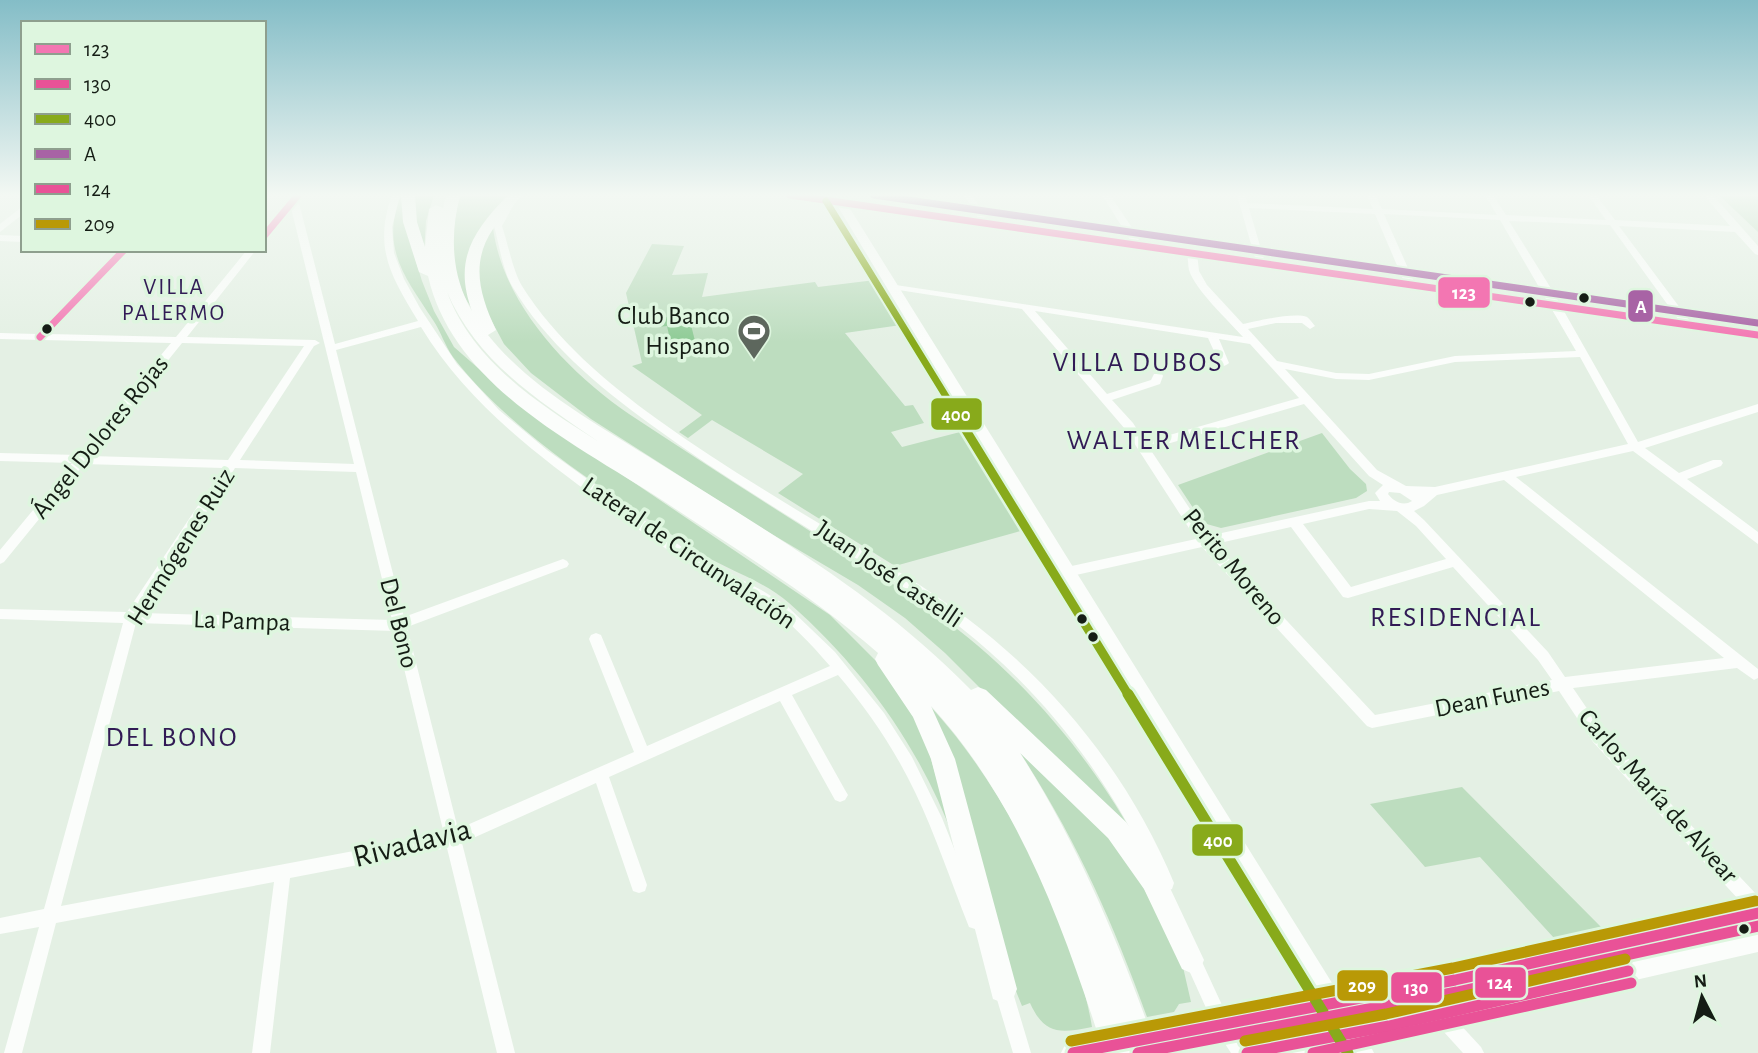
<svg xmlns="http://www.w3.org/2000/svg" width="1758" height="1053" viewBox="0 0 1758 1053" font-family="'Alegreya Sans',sans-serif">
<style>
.green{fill:#bdddbf}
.water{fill:#8fcb96}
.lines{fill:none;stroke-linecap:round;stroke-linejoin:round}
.minor{fill:#fbfdfb;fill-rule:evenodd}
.major{fill:#fbfdfb;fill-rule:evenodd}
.highway{fill:#fbfdfb;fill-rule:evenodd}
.bus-1-casing{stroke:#def6df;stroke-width:11}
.bus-2-casing{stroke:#def6df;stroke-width:17}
.bus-3-far2-casing{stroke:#def6df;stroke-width:11}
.bus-3-far1-casing{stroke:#def6df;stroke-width:14}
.bus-3-casing{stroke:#def6df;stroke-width:17}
.bus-4-casing{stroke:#def6df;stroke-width:11}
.bus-5-casing{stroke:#def6df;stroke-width:17}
.bus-6-casing{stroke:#def6df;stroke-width:17}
.bus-1{stroke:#f376b2;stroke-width:7}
.bus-2{stroke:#e95297;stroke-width:11}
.bus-3-far2{stroke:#88aa1b;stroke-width:7}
.bus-3-far1{stroke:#88aa1b;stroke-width:9}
.bus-3{stroke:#88aa1b;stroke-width:11}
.bus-4{stroke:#a863a5;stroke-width:7}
.bus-5{stroke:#e95297;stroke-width:11}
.bus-6{stroke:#b99906;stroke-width:11}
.bus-dot{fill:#151d15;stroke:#def6df;stroke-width:2.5}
.labels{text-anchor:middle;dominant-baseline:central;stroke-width:7;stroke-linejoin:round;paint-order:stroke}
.far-neighbourhood-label{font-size:23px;letter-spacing:2px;fill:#311b55;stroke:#def6df}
.poi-label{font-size:26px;fill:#151d15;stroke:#def6df;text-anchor:end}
.street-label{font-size:26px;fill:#151d15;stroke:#def6df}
.neighbourhood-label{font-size:28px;letter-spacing:2px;fill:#311b55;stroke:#def6df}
.near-street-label{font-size:32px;fill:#151d15;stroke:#def6df}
.line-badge{stroke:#def6df;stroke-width:2.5}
.badge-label{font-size:19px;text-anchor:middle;font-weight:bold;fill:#fff}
</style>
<rect width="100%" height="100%" fill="#e4f0e4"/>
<g class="green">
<path d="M401,195L405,225L422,281L434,311L454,347L525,409L830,615L878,663L923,731L954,839C920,747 862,667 789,603C760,578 723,569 692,548C613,496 510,432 453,357C445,346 441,332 433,320C405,277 380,248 401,195Z"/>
<path d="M410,195H434L426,221L424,253Z"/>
<path d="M461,195H510L487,221L471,307C449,276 449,230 461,195Z"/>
<path d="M1719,195H1758V232Z"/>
<path d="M493,228C503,304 568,372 629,414C685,451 742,488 799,524C845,554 892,582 937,614C1021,674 1092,757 1141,849L945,653L905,618L858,585L755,524L591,419L531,373L504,344L480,299L478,252Z"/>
<path d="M652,244L684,246L672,275L708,273L702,297L815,282L818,287L875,280L901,325L845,333L905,406L913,405L924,423L891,432L902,447L964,431L1024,530L895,566L778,493L803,474L712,420L688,438L679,432L702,415L632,366L642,363L626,293Z"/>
<path d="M1322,433L1350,469L1366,484L1367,491L1356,498L1221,528L1203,523L1178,485Z"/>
<path d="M921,697C997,772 1075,922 1092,1027C1061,1033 1045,1036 1030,1003L1022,1006L999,949Z"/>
<path d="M1019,751L1114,834L1180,954L1191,1002L1179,1004L1174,1012L1147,1017C1112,920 1076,839 1019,751Z"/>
<path d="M1462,787L1601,927L1554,938L1480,857L1425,867L1370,804Z"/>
</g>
<path class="water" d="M688,313L697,349L673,353L667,326L657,327L655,319Z"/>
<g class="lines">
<g class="minor">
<path d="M293,195H301L298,199L335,344L418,321C391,276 373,248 392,195H400L392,227L394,253L404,279L420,308L457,364L499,410L547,450L686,550L763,591L787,606L835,652L884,713L912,757L942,818L983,921L981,927L975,929L969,927C951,882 936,836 915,792C895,750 868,710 838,675L792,695L845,790L848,795L845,800L840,802L835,800L780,701L609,777L647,885L645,891L639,893L633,891L596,783L462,843L515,1053H497L447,848L290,878L270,1053H252L274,882L56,923L22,1053H4L39,927L0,934V918L44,909L123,623L0,619V609L127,612L223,468L84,464L4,562L0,564V550L72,463L0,461V453L78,455L171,343L0,339V333L37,334L119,250H128L49,334L176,337L247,250H256L187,337L315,340L320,343L314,346L240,460L354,464L291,208L267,238L264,239V230ZM421,327C466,401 533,452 603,503C630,523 656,543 685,561C710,578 739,588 764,604C789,620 810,643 830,666L647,746L601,635L596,633L591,635L589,639L634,752L458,829L407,627L567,567L569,564L567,561L563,559L404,617L336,350ZM182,343L304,346L228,460L91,456ZM235,468L356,472L392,620L141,613ZM136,623L395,631L444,834L61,906Z"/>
<path d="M511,195H519L502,226C508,244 513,271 522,286C556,340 606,382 657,419C714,460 775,497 835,533C880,560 926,587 968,619C1058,687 1131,779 1174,883L1172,889L1166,891L1160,889C1115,786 1048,696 960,627C925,600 887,577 849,554C782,512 714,471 650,424C598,386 546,343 512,286C503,271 499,244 494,226Z"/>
<path d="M964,195H972L985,216L983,224L976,222L977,216Z"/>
<path d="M1102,195H1110L1139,238L1137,246H1131L1129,238Z"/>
<path d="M1237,195H1245L1247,203L1373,209L1367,195H1375L1382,209L1497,215L1485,195H1493L1506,215L1606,220L1588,195H1596L1615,220L1730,226L1704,195H1713L1758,246V255L1755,254L1735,232L1619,226L1692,324L1687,327L1683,326L1610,225L1509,221L1552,290L1638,442L1758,404V412L1645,448L1679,473L1713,460H1721L1723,463L1721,466L1687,479L1758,532V544L1633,451L1516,477L1758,669V678L1754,680L1737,668L1573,688L1603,732L1758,896V916L1752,914L1593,742L1559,691L1372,728L1367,726L1202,547L1067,577L1062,576L1061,572L1062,568L1067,567L1196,539L1125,429L1022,309L892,289L889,288V284L1243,337C1230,322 1195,290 1189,270C1188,265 1188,258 1187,253L1192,250L1197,253L1199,271L1207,285L1243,324C1257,321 1294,312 1307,317C1310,319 1313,324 1315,326L1310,329L1302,323H1276L1248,329L1277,361L1336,373L1369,374L1455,356L1576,351L1500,220L1384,214L1415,284L1410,287L1405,284L1375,214L1249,208L1265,263L1260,266L1257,265ZM1035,311L1208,338L1218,360L1207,362L1206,364C1211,369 1224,368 1229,363L1219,339L1250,344L1299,398L1145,442L1133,423L1112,400L1160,384L1163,376L1162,374H1154L1151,380L1107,394ZM1580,357L1628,444L1435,487L1406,486L1377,470L1285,369L1336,379L1369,380L1455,362ZM1304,404L1369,476L1383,485L1375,493L1380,501H1369L1208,536L1150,449ZM1504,480L1724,658L1565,677L1548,652L1424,520L1414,511L1424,506L1437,495ZM1389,492L1400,493L1412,501C1403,507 1393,501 1388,494ZM1369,509L1397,511L1416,526L1446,559L1351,587L1303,524ZM1291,527L1343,597L1348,598L1453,567L1538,660L1552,680L1375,715L1215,544Z"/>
<path d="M23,206V214L0,232V224Z"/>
<path d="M0,235L23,236V242L0,241Z"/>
<path d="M1191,949L1197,951L1228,1018L1250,1053H1231L1216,1030L1183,957L1185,951Z"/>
<path d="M1002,977L1008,980L1011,986L1031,1053H1013L993,986L996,980Z"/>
<path d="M1439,1005L1445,1008L1481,1047L1484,1053H1463L1433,1020L1430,1014L1433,1008Z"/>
</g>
<path class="major" d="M785,195L832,198L831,195H841L844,199L1758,331V339L849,207L1337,991L1455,969L1758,902V924L1455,991L1349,1011L1355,1021L1758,930V952L1368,1041L1374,1053H1349L1345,1046L1307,1053H1235L1239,1045L1247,1041L1332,1025L1326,1016L1133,1053H1061L1065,1045L1073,1041L1314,996L837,205L790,198Z"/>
<path class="highway" d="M401,195H415L417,222L425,247L429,209L436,205L443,208L446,195H460C450,235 451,275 472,311C453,260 473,231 508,195H522C513,207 501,217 493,229C470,263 480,296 496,330L488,335C532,390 599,425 657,462C767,531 880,596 971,690L978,687L986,690L1126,822L1162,871L1204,960L1200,969L1191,973L1182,969L1144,889L1108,838L1020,753C1080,847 1121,948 1158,1053H1104C1064,929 1020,803 931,706L955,759L1017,989L1013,999L1003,1003L993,999L931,759L913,717L878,665L875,659L878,653C813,596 737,550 665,502C578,445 453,387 428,276L419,272L403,222ZM447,292C477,362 539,401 599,442C539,404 473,362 447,292Z"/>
<defs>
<g id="bus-1">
<path d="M790,195L1758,335"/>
<path d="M264,236L298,195"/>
<path d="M40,337L124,250"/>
</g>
<g id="bus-2">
<path d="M1073,1053L1455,980L1758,913"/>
<path d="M1247,1053L1389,1026L1628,971"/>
</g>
<path id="bus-3-far2" d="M826,201L958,416"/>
<path id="bus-3-far1" d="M956,414L1129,696"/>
<path id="bus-3" d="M1128,694L1348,1053"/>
<path id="bus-4" d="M874,195L1758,323"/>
<g id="bus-5">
<path d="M1138,1053L1457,992L1758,926"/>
<path d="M1313,1053L1631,983"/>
</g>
<g id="bus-6">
<path d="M1071,1041L1453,968L1755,901"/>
<path d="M1245,1041L1386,1014L1625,959"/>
</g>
</defs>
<use href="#bus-1" class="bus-1-casing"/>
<use href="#bus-2" class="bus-2-casing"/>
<use href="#bus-3-far2" class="bus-3-far2-casing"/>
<use href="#bus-3-far1" class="bus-3-far1-casing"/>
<use href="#bus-3" class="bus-3-casing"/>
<use href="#bus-4" class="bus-4-casing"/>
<use href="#bus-5" class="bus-5-casing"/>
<use href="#bus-6" class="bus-6-casing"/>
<use href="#bus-1" class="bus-1"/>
<use href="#bus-2" class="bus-2"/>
<use href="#bus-3-far2" class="bus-3-far2"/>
<use href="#bus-3-far1" class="bus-3-far1"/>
<use href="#bus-3" class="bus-3"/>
<use href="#bus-4" class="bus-4"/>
<use href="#bus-5" class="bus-5"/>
<use href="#bus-6" class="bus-6"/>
</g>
<linearGradient id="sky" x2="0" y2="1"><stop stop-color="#84bdc7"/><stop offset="0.57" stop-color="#f3f8f3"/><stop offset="1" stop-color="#f3f8f3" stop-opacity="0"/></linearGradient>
<rect width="1758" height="342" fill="url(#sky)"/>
<defs>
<symbol id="stadium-pin" viewBox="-11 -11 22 30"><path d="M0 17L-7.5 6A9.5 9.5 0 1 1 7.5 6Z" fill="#5d675d" stroke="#def6df"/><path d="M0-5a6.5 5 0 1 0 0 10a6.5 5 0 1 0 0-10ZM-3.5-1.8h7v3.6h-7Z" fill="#fff"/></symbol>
</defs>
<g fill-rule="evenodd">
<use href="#stadium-pin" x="735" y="312" width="38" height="52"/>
</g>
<g class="bus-dot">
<circle cx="1584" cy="298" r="6"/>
<circle cx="1530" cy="302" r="6"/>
<circle cx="47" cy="329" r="6"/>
<circle cx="1082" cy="619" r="6"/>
<circle cx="1093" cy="637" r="6"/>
<circle cx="1744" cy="929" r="6"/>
</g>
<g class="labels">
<g class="far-neighbourhood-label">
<text x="174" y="287">VILLA<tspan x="174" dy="26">PALERMO</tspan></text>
</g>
<g class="poi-label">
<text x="730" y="316">Club Banco<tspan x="730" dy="30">Hispano</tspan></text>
</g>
<g class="street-label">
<text transform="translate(100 437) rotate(-51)">Ángel Dolores Rojas</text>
<text transform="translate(181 547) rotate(-58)">Hermógenes Ruiz</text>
<text transform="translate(689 553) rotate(34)">Lateral de Circunvalación</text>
<text transform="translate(1234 567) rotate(50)">Perito Moreno</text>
<text transform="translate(889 574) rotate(34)">Juan José Castelli</text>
<text transform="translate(242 621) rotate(2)">La Pampa</text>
<text transform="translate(399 623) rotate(76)">Del Bono</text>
<text transform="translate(1492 698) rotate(-11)">Dean Funes</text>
<text transform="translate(1658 796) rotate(48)">Carlos María de Alvear</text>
</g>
<g class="neighbourhood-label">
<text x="1138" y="363">VILLA DUBOS</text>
<text x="1184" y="441">WALTER MELCHER</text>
<text x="1456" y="618">RESIDENCIAL</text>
<text x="172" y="738">DEL BONO</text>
</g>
<g class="near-street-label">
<text transform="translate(412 843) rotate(-14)">Rivadavia</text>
</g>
</g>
<g class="line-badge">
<rect x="1437" y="276" width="54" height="33" rx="7" fill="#f376b2"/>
<rect x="1627" y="289" width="27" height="34" rx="7" fill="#a863a5"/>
<rect x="930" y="397" width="53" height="34" rx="7" fill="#88aa1b"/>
<rect x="1191" y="823" width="53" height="34" rx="7" fill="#88aa1b"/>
<rect x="1474" y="966" width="53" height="33" rx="7" fill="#e95297"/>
<rect x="1336" y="969" width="53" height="33" rx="7" fill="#b99906"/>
<rect x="1390" y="971" width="53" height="33" rx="7" fill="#e95297"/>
</g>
<g class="badge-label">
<text x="1464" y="299">123</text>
<text x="1641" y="313">A</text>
<text x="956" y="421">400</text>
<text x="1218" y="847">400</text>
<text x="1500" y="989">124</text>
<text x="1362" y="992">209</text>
<text x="1416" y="994">130</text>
</g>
<rect x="21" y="21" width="245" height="231" fill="#def6df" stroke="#8e9f8e" stroke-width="2"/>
<rect x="35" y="44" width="35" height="10" fill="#f376b2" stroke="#8e9f8e" stroke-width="2"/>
<text x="84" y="56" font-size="21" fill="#151d15">123</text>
<rect x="35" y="79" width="35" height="10" fill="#e95297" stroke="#8e9f8e" stroke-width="2"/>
<text x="84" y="91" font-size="21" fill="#151d15">130</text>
<rect x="35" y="114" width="35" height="10" fill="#88aa1b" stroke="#8e9f8e" stroke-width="2"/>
<text x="84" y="126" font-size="21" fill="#151d15">400</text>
<rect x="35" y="149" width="35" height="10" fill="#a863a5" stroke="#8e9f8e" stroke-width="2"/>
<text x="84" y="161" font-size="21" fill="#151d15">A</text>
<rect x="35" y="184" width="35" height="10" fill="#e95297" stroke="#8e9f8e" stroke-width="2"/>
<text x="84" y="196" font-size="21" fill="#151d15">124</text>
<rect x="35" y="219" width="35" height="10" fill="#b99906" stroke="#8e9f8e" stroke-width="2"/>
<text x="84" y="231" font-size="21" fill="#151d15">209</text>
<g transform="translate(1702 997) rotate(354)" stroke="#def6df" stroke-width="5" paint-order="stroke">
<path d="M0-5L12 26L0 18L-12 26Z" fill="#151d15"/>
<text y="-10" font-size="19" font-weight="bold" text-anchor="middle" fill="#151d15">N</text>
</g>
</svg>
